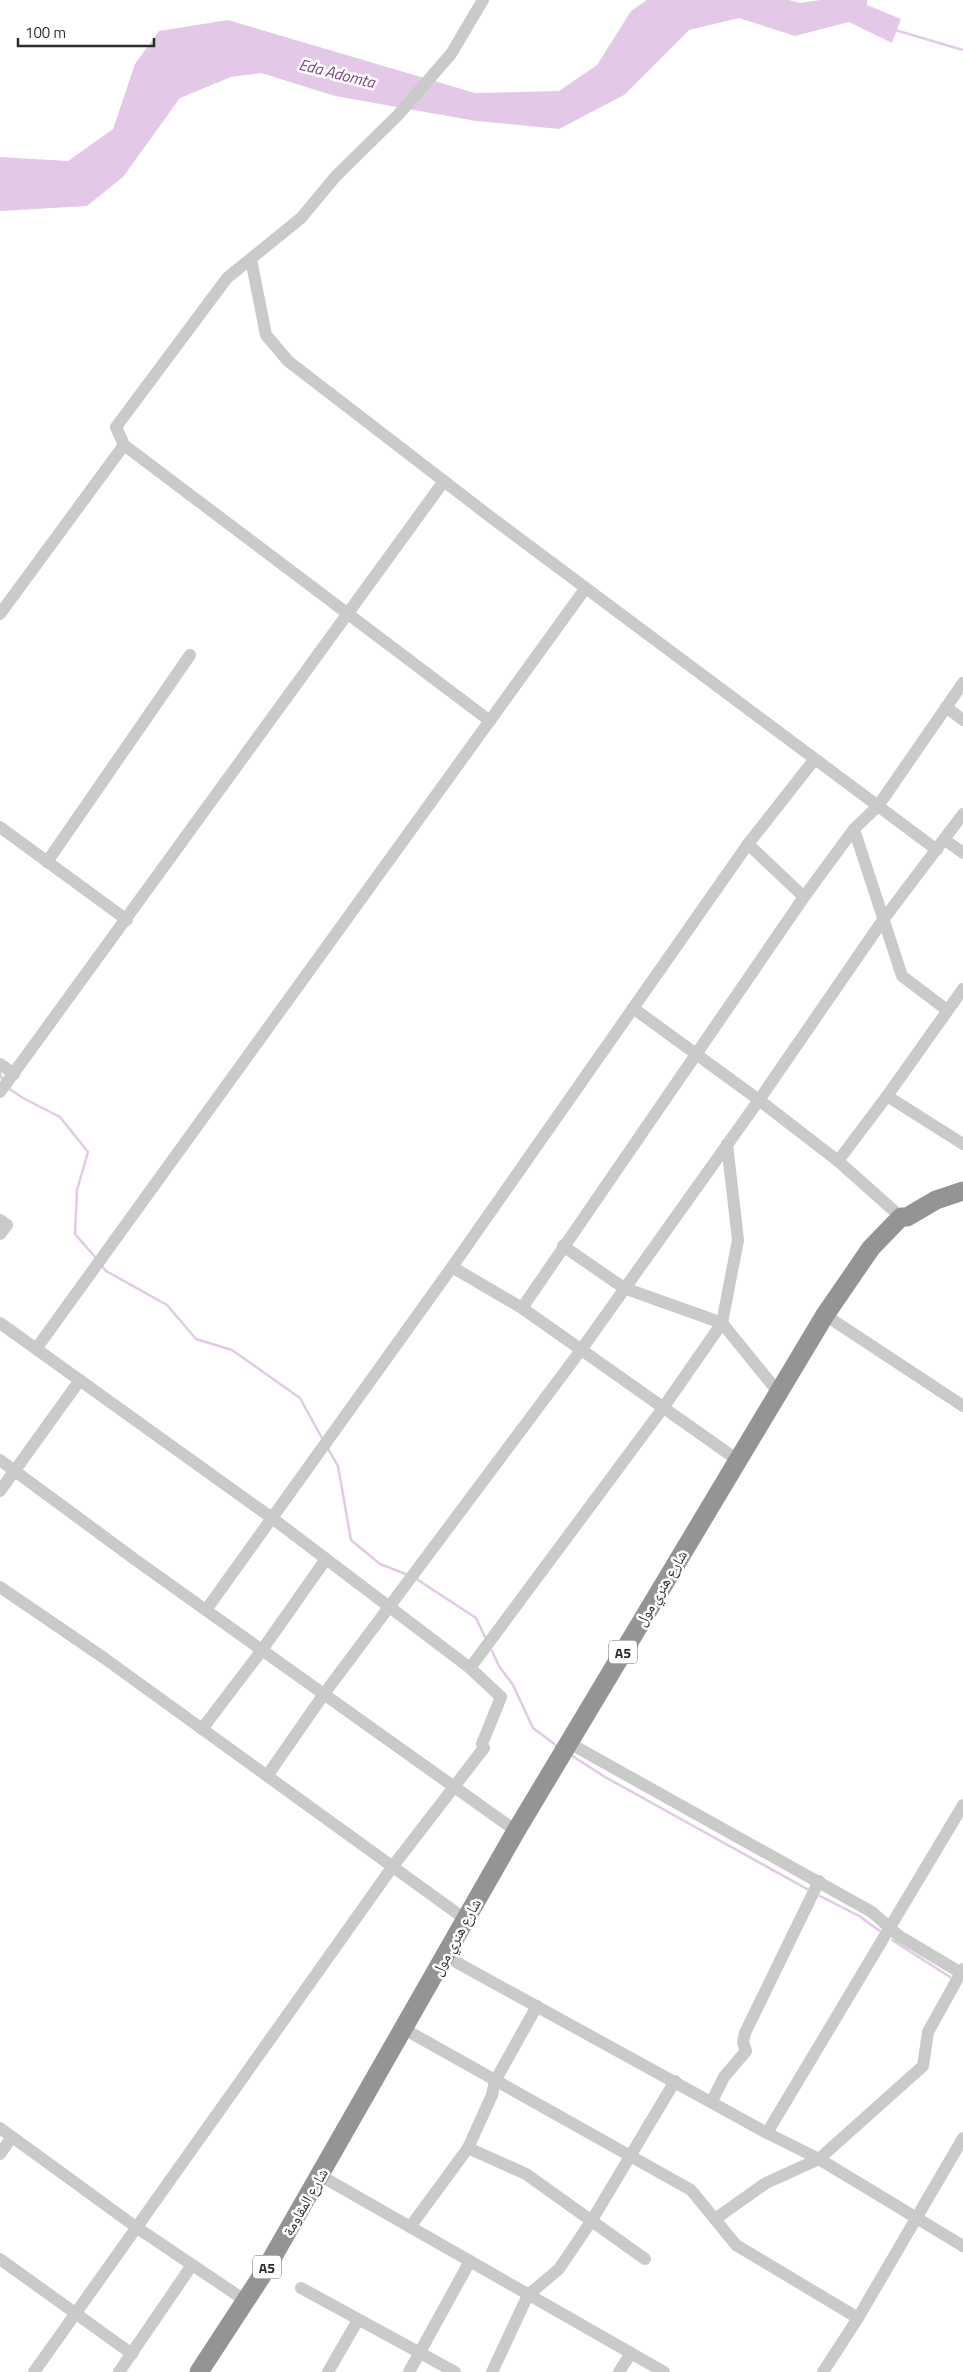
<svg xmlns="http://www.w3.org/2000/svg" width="963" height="2372" viewBox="0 0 963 2372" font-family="'Titillium Web','Noto Naskh Arabic',sans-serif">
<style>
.water{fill:#e4c8e8}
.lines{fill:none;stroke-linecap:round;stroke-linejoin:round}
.stream{stroke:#e4c8e8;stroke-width:2.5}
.minor{stroke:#cacaca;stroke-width:12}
.highway{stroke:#949494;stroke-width:19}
.labels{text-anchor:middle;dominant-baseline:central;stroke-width:5;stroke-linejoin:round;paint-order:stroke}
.shield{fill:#fff;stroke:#6c6c6c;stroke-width:1}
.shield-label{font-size:14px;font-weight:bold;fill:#2d2d2d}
.street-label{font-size:15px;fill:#2d2d2d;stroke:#fff}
.water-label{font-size:16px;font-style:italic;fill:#804189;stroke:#fff}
</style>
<rect width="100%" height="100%" fill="#fff"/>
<path class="water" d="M647,0H789L800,3L820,0H867V5L901,19L892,43L849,22L795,36L739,18L689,30L624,95L559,129L476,121L335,96L261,73L231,77L180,98L123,177L87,206L0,211V157L68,161L113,129L135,64L159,31L228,20L475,93L559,91L597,65L631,11Z"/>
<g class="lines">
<g class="stream">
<path d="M895,30L963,50"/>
<path d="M0,1073L3,1082"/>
<path d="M8,1088L23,1098L60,1117L88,1152L77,1190L75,1234L96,1258"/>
<path d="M102,1266L106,1271L167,1305L196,1339L232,1350L300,1398L323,1440"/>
<path d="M327,1447L338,1466L351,1540L380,1564L408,1575"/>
<path d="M415,1578L476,1618L485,1637"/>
<path d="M492,1651L499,1666L513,1685L533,1728L557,1746"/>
<path d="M571,1755L605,1777L807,1889"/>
<path d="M820,1896L859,1916L880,1931"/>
<path d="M892,1940L950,1977"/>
</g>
<g class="minor">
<path d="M483,0L451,54L398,115L336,176L301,218L227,278L116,427L124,445L490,721"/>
<path d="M251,259L266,335L288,361L488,515L937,850"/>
<path d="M0,614L124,445"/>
<path d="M946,707L963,720"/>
<path d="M0,827L127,920"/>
<path d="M854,829L902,976L947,1010"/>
<path d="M945,840L963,853"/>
<path d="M748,844L804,897"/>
<path d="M47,862L190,655"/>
<path d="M633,1008L759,1100L838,1161L901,1217"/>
<path d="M0,1064L14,1074"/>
<path d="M0,1092L444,481"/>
<path d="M887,1096L963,1144"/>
<path d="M838,1161L887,1096L963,989"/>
<path d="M0,1220L7,1225L0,1234"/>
<path d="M563,1246L624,1288L722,1323L778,1392"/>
<path d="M452,1267L522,1308L739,1461"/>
<path d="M522,1308L804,897L854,829L878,806L963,683"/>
<path d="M825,1315L963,1406"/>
<path d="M0,1323L272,1518L470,1668L501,1697L482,1744L484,1748L393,1866L34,2372"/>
<path d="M36,1349L585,589"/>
<path d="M0,1460L137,1561L516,1831"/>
<path d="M0,1491L80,1380"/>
<path d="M0,1587L104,1658L465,1919"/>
<path d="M206,1610L452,1267L748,844L814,760"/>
<path d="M470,1668L663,1408L722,1323L738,1240L727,1144"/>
<path d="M202,1729L262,1650L326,1559"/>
<path d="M569,1743L872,1912L899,1936L963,1974"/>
<path d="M267,1776L324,1694L581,1350L759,1100L883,920L963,814"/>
<path d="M445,1956L767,2133L819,2159L963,2246"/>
<path d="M404,2029L691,2190L736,2245L858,2318"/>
<path d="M712,2101L724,2077L746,2051L743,2042L745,2033L819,1881"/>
<path d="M0,2128L136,2227L246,2301"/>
<path d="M767,2133L963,1805"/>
<path d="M468,2148L526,2174L645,2259"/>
<path d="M0,2154L12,2137"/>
<path d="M321,2176L664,2372"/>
<path d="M715,2219L766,2183L819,2159L923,2066L928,2032L963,1969"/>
<path d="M410,2227L468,2148L492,2095L495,2081L537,2006"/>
<path d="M0,2259L132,2354"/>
<path d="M301,2288L455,2372"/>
<path d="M119,2372L192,2265"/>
<path d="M328,2372L358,2320"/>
<path d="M409,2372L470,2261"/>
<path d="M492,2372L528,2295L559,2269L592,2220L675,2081"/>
<path d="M619,2372L631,2353"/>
<path d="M823,2372L858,2318L963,2138"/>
</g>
<path class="highway" d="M199,2372L263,2274L516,1831L825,1315L871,1248L901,1217H907L936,1200L963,1191"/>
</g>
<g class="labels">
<g class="shield">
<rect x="609" y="1640.5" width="28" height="23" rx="4"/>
<rect x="253" y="2255.5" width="28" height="23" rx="4"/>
</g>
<g class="shield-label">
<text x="623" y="1652">A5</text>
<text x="267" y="2267">A5</text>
</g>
<g class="street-label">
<text transform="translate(661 1588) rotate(-59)">شارع هنري مول</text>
<text transform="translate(456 1937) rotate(-61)">شارع هنري مول</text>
<text transform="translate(305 2202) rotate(-60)">شارع المقاومة</text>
</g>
<g class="water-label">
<text transform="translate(337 73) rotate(14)">Eda Adomta</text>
</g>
</g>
<path d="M18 38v8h136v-8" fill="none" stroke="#2d2d2d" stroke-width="2.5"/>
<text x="25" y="38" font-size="15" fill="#2d2d2d" stroke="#ffffff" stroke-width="4" paint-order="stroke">100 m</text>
</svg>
